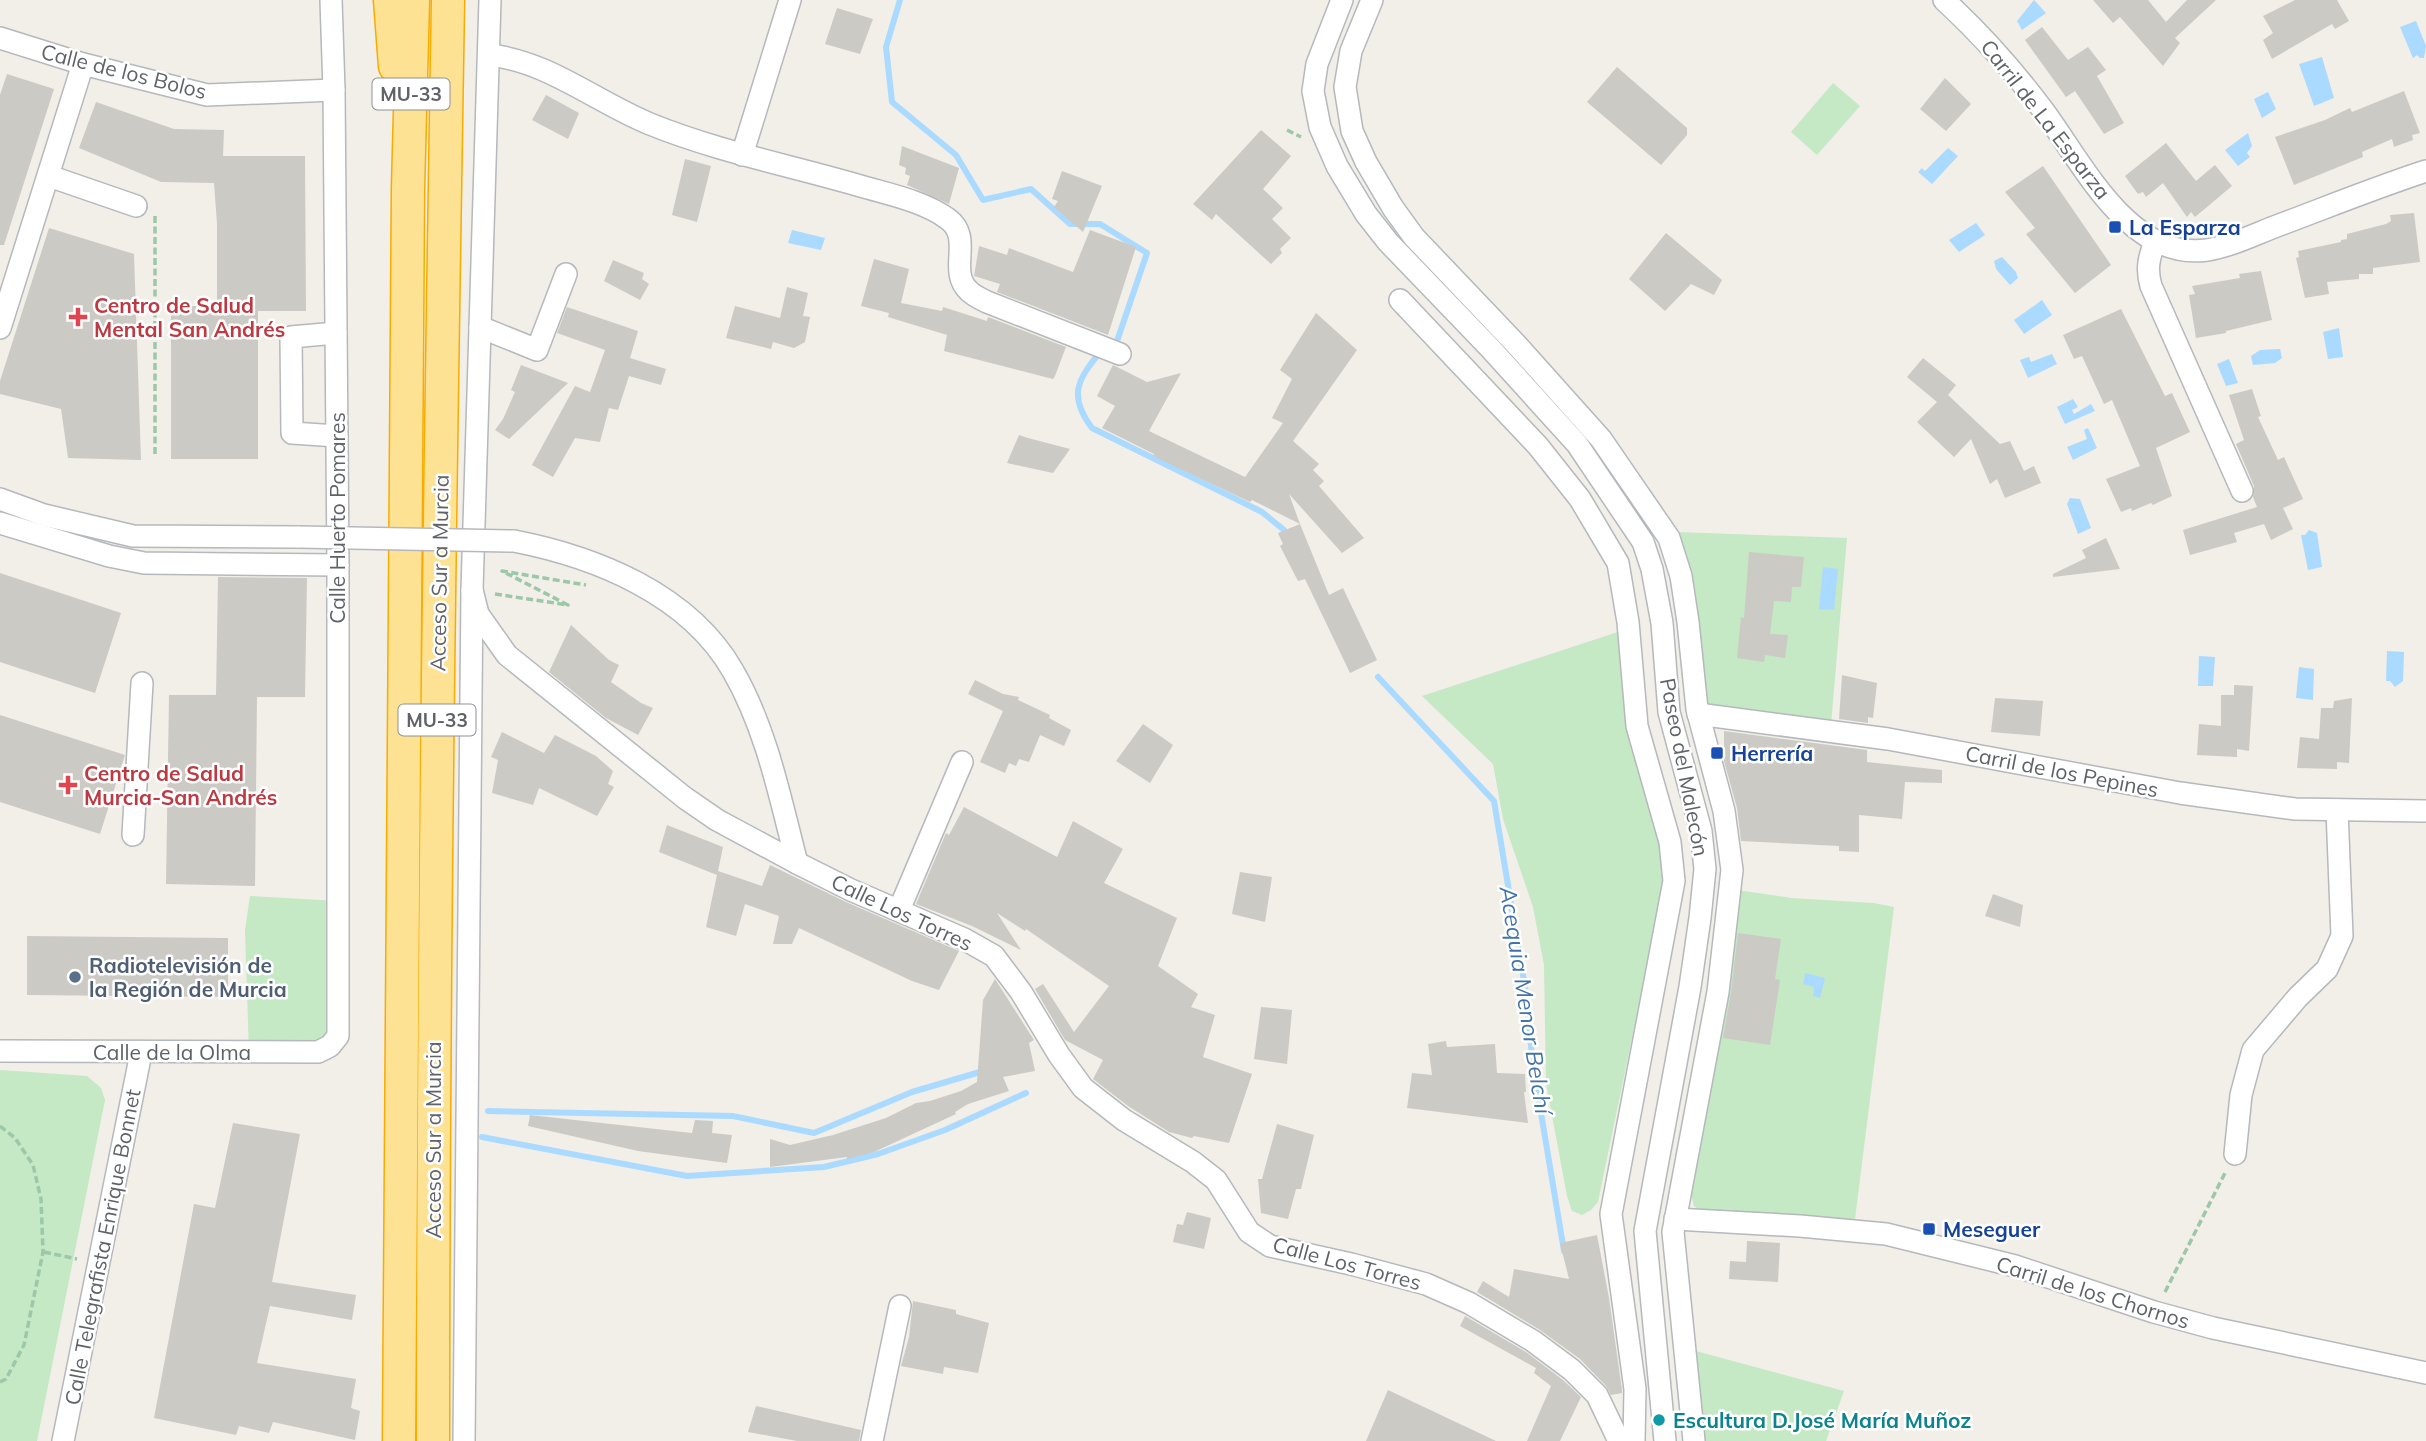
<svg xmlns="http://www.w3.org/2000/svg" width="2426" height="1441" viewBox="0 0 2426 1441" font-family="Mulish,sans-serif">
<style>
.green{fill:#c5e8c5}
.water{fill:#aadaff}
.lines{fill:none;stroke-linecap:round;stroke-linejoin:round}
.stream{stroke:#aadaff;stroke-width:6}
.building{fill:#cccac5}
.minor-casing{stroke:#b5b8bc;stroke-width:24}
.highway-casing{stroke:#f9ab00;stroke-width:35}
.path{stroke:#9cc7a9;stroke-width:3.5;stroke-dasharray:7 3.5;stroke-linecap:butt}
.minor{stroke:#fff;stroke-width:21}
.highway{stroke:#fde293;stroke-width:32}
.minor-bridge-casing{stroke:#b5b8bc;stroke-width:24;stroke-linecap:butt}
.minor-bridge{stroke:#fff;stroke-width:21}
.transit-dot{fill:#1a4fb4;stroke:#fff;stroke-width:2.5}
.health-dot{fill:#e0444e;stroke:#fff;stroke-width:2.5}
.service-dot{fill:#5c6f8a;stroke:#fff;stroke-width:2.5}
.culture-dot{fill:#0f9aa8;stroke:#fff;stroke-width:2.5}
.labels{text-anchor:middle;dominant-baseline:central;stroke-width:5;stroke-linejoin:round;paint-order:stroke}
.shield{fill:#fff;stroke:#8f9295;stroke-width:2}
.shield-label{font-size:19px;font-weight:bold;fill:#5f6368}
.street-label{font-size:21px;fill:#5f6368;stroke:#fff}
.transit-label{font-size:21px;font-weight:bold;fill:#164399;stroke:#fff;text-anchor:start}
.health-label{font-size:21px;font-weight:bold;fill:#be3a42;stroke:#fff;text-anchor:start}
.service-label{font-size:21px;font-weight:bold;fill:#4e5e75;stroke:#fff;text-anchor:start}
.culture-label{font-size:21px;font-weight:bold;fill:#0d838f;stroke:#fff;text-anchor:start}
.water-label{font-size:23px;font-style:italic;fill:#4174aa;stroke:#fff}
</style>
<rect width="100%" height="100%" fill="#f1efe8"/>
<g class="green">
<path d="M1833,83L1860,106L1817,155L1791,132Z"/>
<path d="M1676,532L1847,538L1831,724L1706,706Z"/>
<path d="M1621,631L1662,842L1664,883L1598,1202L1591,1210L1582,1215L1572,1211L1567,1196L1546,1083L1544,965L1533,907L1503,819L1493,764L1422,696Z"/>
<path d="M1737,890L1791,898L1874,903L1894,907L1855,1219L1711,1218L1694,1206L1691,1194Z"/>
<path d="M250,896L338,901L330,1046L249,1053L245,930Z"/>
<path d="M0,1070L87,1076L101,1088L105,1100L37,1441H0Z"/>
<path d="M1692,1350L1844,1391L1826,1441H1701Z"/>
</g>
<g class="water">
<path d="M2034,0L2046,13L2022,30L2017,21Z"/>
<path d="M2416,21L2426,46L2424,58H2420L2417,55L2413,58L2400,27Z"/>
<path d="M2322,57L2334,98L2314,106L2299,64Z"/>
<path d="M2268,92L2276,109L2262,118L2254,99Z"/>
<path d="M2248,133L2252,146L2247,153L2250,157L2238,166L2225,150Z"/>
<path d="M1948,148L1958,156L1932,184L1918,172L1922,168L1925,171Z"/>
<path d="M1976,223L1985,235L1959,252L1949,240Z"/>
<path d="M792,230L825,238L821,250L788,243Z"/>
<path d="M2002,257L2016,272L2018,278L2010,285L1996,269L1994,261Z"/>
<path d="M2042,300L2052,315L2024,334L2014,320Z"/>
<path d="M2339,328L2343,357L2328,359L2323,332Z"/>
<path d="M2280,349L2282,358L2275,363L2253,365L2251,356L2260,350Z"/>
<path d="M2052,354L2057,364L2028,378L2020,360L2029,357L2031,362Z"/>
<path d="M2229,359L2238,383L2226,386L2217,364Z"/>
<path d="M2073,399L2078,407L2072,410L2074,414L2091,404L2095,411L2065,424L2057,407Z"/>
<path d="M2088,428L2097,448L2073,460L2067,447L2087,439L2084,430Z"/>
<path d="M2070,498L2080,499L2091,528L2078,534L2067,504Z"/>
<path d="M2309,530L2317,533L2322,567L2308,570L2301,535H2305Z"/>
<path d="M1823,567L1838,569L1834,610L1819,609Z"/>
<path d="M2387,651L2404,652L2403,681L2395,687L2390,681H2386Z"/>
<path d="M2199,656L2215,657L2213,686H2198Z"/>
<path d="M2299,667L2314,669L2313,700L2296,698Z"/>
<path d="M1805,973L1825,978L1820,998L1813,996L1814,987L1803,984Z"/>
</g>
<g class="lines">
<g class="stream">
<path d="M900,0L886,47L892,102L956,155L983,200L1031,189L1070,224H1100L1147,253L1115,347"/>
<path d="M1101,351C1077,380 1068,396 1092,428L1262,512L1284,530"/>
<path d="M1378,677L1494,801L1525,987L1533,1065L1564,1251"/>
<path d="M488,1111L733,1116L814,1133L912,1092L980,1072"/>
<path d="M482,1137L687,1176L824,1167L878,1154L945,1130L1026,1093"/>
</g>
</g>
<g class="building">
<path d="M2093,0H2148L2166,22L2187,0H2216L2175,38L2180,43L2163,66L2120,17L2113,23Z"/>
<path d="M2295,0H2337L2349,21L2335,29L2332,24L2272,59L2263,40L2273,33L2263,16Z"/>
<path d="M837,8L873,19L860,54L825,44Z"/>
<path d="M2042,27L2068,60L2088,47L2106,70L2097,76L2124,123L2104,134L2075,91L2066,97L2025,40Z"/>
<path d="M1617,67L1687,128V135L1661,165L1587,102Z"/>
<path d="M7,74L54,89L4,245H0V95Z"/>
<path d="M1945,78L1971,104L1946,131L1920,109Z"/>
<path d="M2404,91L2420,133L2412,135L2413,140L2394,147L2392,139L2362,152L2363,157L2294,185L2275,137L2325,120L2350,108L2352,112Z"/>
<path d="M546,95L579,113L568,139L532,120Z"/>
<path d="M96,102L174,129L224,130L223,156H305L306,311H258V459H171V306H217V224L214,183L161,182L79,148Z"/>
<path d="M1261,130L1291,156L1263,189L1283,208L1272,219L1291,238L1280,249L1282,253L1271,264L1216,214L1212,220L1193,204Z"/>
<path d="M2166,143L2196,181L2215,165L2232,186L2195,217L2191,212L2187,217L2163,183L2146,197L2143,192L2138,194L2125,176Z"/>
<path d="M902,146L959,168L949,204L907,185L910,176L905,174L906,168L899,165Z"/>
<path d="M685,159L711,166L697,222L672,215Z"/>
<path d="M2043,166L2111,265L2075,293L2026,234L2035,228L2005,192Z"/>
<path d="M1062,171L1102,186L1083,232L1054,207L1058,201L1052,199Z"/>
<path d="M2414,213L2420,262L2373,268V274H2359V279L2327,282L2329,294L2305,298L2296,258L2299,257L2298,251L2341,242V240L2347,239V234L2386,224L2391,221L2390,215Z"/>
<path d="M49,228L134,254L141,460L68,458L61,409L0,394V381Z"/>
<path d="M1090,230L1136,247L1108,335L997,292L1000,284L974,276L979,246L1007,255L1009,248L1073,272Z"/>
<path d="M1666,233L1722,280L1714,295L1691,284L1665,311L1629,279Z"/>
<path d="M874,259L909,269L901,303L942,311L943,307L987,321L988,317L1066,347L1055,376L1053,379L944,351L947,335L888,317L889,313L861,306Z"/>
<path d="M613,260L644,273L642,279L649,284L640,300L604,281Z"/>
<path d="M2261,271L2272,320L2226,331V333L2196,338L2189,295L2195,294L2192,286L2240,278L2239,274Z"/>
<path d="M787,287L808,293L803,316L810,317L805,342L794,348L773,342L771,349L726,338L735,306L780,318Z"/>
<path d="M567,307L638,331L630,358L666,369L661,385L629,376L618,410L609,408L600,442L575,438L553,477L532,465L575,386L590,392L605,350L557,333Z"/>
<path d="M2121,309L2165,396L2172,393L2190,432L2156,448L2172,496L2153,505L2151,503L2132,511L2131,508L2121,512L2106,479L2140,466L2112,400L2104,404L2082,356L2074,359L2063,335Z"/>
<path d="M1316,313L1357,350L1293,441L1319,464L1313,470L1324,481L1319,486L1364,538L1342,553L1289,494L1300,524L1252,500L1250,502L1153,456L1154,454L1102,428L1115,406L1097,396L1113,365L1147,382L1181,373L1149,431L1245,477L1283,423L1272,418L1292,379L1280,370Z"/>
<path d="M1923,358L1956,385L1948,395L2000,444L2010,441L2024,471L2034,466L2041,483L2005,498L1997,479L1990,484L1971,439L1954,457L1917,422L1937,402L1907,377Z"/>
<path d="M521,365L568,383L509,439L495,430L503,419L515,392L511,390Z"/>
<path d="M2252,389L2261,416L2258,417L2278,460L2284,457L2303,499L2283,508L2293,529L2271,540L2264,524L2234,533L2237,542L2190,555L2183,530L2257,507L2253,497L2254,486L2236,444L2244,440L2229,395Z"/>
<path d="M1019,435L1028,438L1070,449L1053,473L1007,463Z"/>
<path d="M1300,524L1329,595L1343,588L1377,660L1350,673L1305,579L1298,581L1280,546L1283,544L1278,533Z"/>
<path d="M2106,538L2120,569L2053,577V574L2086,558L2082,550Z"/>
<path d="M1749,552L1804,557L1801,587H1792L1791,602L1774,601L1770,634L1788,635L1785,658L1765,655L1764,662L1737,658L1741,617L1744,618Z"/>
<path d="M0,573L121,613L95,693L0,662Z"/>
<path d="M218,577L307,578L305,697H257L255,886L166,884L169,695H216Z"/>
<path d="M571,625L609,660L619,665L611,682L641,703L653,708L638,735L606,718L549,672Z"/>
<path d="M1842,675L1877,683L1873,718L1868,717V723L1839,719Z"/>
<path d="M975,680L1003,694L1019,697L1018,700L1050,715L1049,718L1071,730L1064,746L1040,735L1029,762L1019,759L1016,766L1009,763L1005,773L980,762L1003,711L968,694Z"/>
<path d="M2234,685L2253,686L2249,751L2237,749V757L2197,755L2199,724L2221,726V695H2234Z"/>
<path d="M1995,698L2043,701L2040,736L1991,732Z"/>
<path d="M2352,698L2349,763L2337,762V769L2297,768L2300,737L2319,739L2321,708H2333L2334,701Z"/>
<path d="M0,715L125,755L100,834L0,802Z"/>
<path d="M1143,724L1173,745L1150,783L1116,761Z"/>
<path d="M1724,731L1867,750V762L1942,770V783L1905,782L1902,819L1859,815V852L1839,851V846L1741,841L1737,808L1724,761Z"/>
<path d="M502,732L544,753L555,735L596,756L613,771L608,784L614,787L597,816L539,788L533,805L492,793L498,760L491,757Z"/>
<path d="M964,807L1057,857L1073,821L1123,849L1104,883L1177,918L1158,966L1198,994L1191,1007L1215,1015L1203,1057L1252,1074L1229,1143L1194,1136L1192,1138L1169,1132L1128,1106L1093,1079L1103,1060L1065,1040L1035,989L1043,984L1074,1032L1109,986L1026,929L1025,931L997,913L1021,950L972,926L916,904L946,833L949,835Z"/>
<path d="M667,825L723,847L718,871L762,886L770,865L846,902L959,951L939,990L912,981L799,928L792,944H773L779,916L745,904L736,936L706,927L717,875L659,852Z"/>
<path d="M1240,872L1272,877L1265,922L1232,914Z"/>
<path d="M1993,894L2023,905L2020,927L1985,916Z"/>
<path d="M1738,933L1781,939L1775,979L1780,980L1770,1045L1723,1038L1731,993Z"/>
<path d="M27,936L228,938V997L27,995Z"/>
<path d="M995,979L1034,1040L1029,1043L1035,1071L1003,1077L1009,1091L968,1104L955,1112L956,1114L874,1152L847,1159V1157L770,1167V1139L790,1145L833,1135L886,1118L916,1103L930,1101L961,1091L977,1082L983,1000Z"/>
<path d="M1261,1007L1292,1010L1287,1064L1254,1059Z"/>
<path d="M1446,1041L1447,1047L1495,1044L1497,1073L1525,1074L1526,1092H1524L1528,1123L1407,1108L1412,1073L1432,1075L1428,1044Z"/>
<path d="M530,1115L692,1133L695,1120L713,1121L712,1133L732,1135L727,1163L638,1151L528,1126Z"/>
<path d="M233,1123L300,1134L272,1282L356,1295L352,1320L270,1306L257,1363L356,1379L351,1408L360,1411L355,1440L273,1422L269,1433L239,1426L236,1435L154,1418L194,1204L215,1208Z"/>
<path d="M1277,1124L1314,1135L1301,1189H1296L1288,1219L1261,1213L1258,1179H1262Z"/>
<path d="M1187,1212L1211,1218L1204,1249L1173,1242L1177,1224L1183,1225Z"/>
<path d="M1597,1235L1609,1298L1622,1390V1393L1611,1395L1606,1386L1580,1359L1540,1330L1477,1292L1483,1281L1509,1297L1514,1269L1569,1279L1560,1243Z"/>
<path d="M1747,1241L1780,1243L1778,1282L1729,1279L1730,1261L1746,1262Z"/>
<path d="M913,1301L956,1310V1314L989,1323L978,1373L944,1367L943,1374L901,1366L909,1337Z"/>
<path d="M1465,1316L1526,1352L1563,1380L1581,1397L1560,1441H1527L1551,1386L1534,1373L1536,1368L1460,1326Z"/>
<path d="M1388,1390L1496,1441H1366Z"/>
<path d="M756,1406L861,1430L859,1441H797L748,1432Z"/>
</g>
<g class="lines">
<defs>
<g id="minor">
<path d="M1342,0L1317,64L1313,91L1320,127L1337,166L1366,214L1388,242L1490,348L1577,444L1643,542L1652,569L1662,623L1669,712L1701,831L1705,869L1700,918L1690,987L1645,1231L1665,1441"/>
<path d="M1372,0L1351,51L1345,87L1352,131L1366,162L1393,208L1414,237L1515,343L1601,439L1669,538L1681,576L1688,622L1697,709L1724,811L1732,870L1718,992L1673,1232L1694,1441"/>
<path d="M1944,0C1981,34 2013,70 2043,110C2082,162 2129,261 2207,250C2233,246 2257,233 2282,224C2330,206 2377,187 2426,171"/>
<path d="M0,38L83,64L207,95L334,90"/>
<path d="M489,55C548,61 596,102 650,124C719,152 793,166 864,187C892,195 925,202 948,219C974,238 947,271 969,291C974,296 981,299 987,302L1120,354"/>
<path d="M742,155L790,0"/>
<path d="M49,176L136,206"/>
<path d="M2155,242C2149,257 2146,269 2151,286L2242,491"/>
<path d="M1400,300L1538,446L1580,499L1618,563L1628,622L1637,726L1670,842L1674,881L1611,1214L1635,1389L1634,1441"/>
<path d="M480,327L537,350L566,274"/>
<path d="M0,328L83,64"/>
<path d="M336,333L291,337L292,433L337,436"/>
<path d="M0,499L44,515L133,536L299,537"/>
<path d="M0,523L109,556L144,563L338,565"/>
<path d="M514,541C596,557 689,594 733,671C767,730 780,798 797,863"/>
<path d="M472,590L478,614L507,655L685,798L717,820L797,863L851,890L964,939L994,956L1021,992L1059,1055L1083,1088L1124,1120L1193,1162L1216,1180L1249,1232L1270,1246L1351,1264L1426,1284L1469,1303L1533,1341L1572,1370L1597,1395L1619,1441"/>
<path d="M1698,714L1888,739L2180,793L2295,809L2426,811"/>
<path d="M133,835L142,683"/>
<path d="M899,910L962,762"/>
<path d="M0,1051L318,1052L330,1046L338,1036V565L334,90L331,0"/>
<path d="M2235,1154L2241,1095L2253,1050L2298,997L2327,969L2342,936L2337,810"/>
<path d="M1675,1219L1800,1226L1886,1234L2015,1266L2154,1312L2213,1328L2426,1373"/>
<path d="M63,1441L141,1053"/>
<path d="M464,1441L472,590L490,0"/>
<path d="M872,1441L900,1306"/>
</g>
<g id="highway">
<path d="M390,0L395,66"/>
<path d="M399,1441L408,189L413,0"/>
<path d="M433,1441C433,961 440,480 448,0"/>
</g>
</defs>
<use href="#minor" class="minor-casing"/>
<use href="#highway" class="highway-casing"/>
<g class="path">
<path d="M1287,130L1301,137"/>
<path d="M155,216V456"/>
<path d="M495,594L568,605L502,571L586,585"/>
<path d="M0,1126L15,1138L33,1165L41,1199L43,1252L24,1345L6,1379L0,1382"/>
<path d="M44,1252L77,1259"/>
<path d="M2165,1292L2226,1171"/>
</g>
<use href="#minor" class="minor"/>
<use href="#highway" class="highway"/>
<defs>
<path id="minor-bridge" d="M299,537L514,541"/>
</defs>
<use href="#minor-bridge" class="minor-bridge-casing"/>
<use href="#minor-bridge" class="minor-bridge"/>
</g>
<g class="transit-dot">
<rect x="2108" y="220" width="14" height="14" rx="3.5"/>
<rect x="1710" y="746" width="14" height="14" rx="3.5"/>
<rect x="1922" y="1222" width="14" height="14" rx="3.5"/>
</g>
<g class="health-dot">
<path d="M74.5 306.5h7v7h7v7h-7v7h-7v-7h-7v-7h7z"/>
<path d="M64.5 774.5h7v7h7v7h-7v7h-7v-7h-7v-7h7z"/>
</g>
<circle class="service-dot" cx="75" cy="977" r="7"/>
<circle class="culture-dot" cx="1659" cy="1420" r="7"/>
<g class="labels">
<g class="shield">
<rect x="372.5" y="78.5" width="77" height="31" rx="5"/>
<rect x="398.5" y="704.5" width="77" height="31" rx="5"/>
</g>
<g class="shield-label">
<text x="411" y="94">MU-33</text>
<text x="437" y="720">MU-33</text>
</g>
<g class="street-label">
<text transform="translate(124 71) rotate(14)">Calle de los Bolos</text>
<text transform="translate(2046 119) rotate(52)">Carril de La Esparza</text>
<text transform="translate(337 518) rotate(-90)">Calle Huerto Pomares</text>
<text transform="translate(439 573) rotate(-89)">Acceso Sur a Murcia</text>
<text transform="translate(1685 767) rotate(79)">Paseo del Malecón</text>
<text transform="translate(2062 771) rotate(11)">Carril de los Pepines</text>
<text transform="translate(902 912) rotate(25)">Calle Los Torres</text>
<text x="172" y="1052">Calle de la Olma</text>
<text transform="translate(433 1140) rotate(-90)">Acceso Sur a Murcia</text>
<text transform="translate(102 1247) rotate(-79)">Calle Telegrafista Enrique Bonnet</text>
<text transform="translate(1347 1263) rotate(15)">Calle Los Torres</text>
<text transform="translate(2093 1292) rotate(17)">Carril de los Chornos</text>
</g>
<g class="transit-label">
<text x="2129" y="227">La Esparza</text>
<text x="1731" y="753">Herrería</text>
<text x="1943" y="1229">Meseguer</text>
</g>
<g class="health-label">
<text x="94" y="305">Centro de Salud<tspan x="94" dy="24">Mental San Andrés</tspan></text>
<text x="84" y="773">Centro de Salud<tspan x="84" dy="24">Murcia-San Andrés</tspan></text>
</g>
<g class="service-label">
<text x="89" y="965">Radiotelevisión de<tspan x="89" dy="24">la Región de Murcia</tspan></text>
</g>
<g class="culture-label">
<text x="1673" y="1420">Escultura D.José María Muñoz</text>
</g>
<g class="water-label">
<text transform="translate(1526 1000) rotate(81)">Acequia Menor Belchí</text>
</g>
</g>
</svg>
